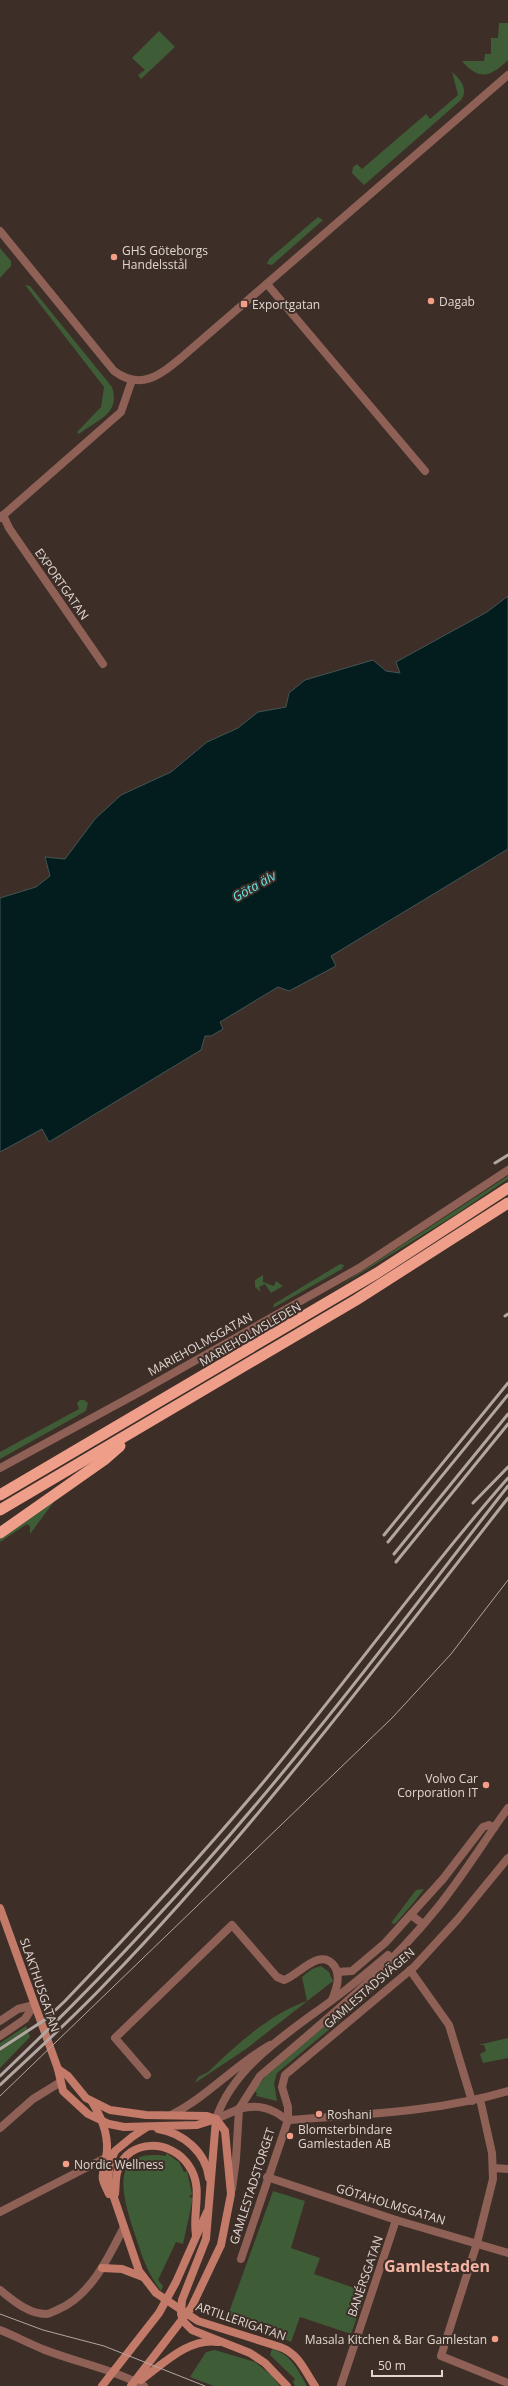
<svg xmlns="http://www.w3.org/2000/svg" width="508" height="2386" viewBox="0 0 508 2386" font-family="'Open Sans',sans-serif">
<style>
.green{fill:#3e5c36}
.water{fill:#031d1e;stroke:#455454}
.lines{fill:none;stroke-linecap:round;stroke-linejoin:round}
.minor{stroke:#8f6156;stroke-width:8}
.tertiary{stroke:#8f6156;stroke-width:8}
.secondary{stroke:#c37a69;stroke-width:8}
.trunk{stroke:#ef9e8a;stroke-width:11}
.tram{stroke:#b1a6a1;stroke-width:1}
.rail{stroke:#b1a6a1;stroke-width:3}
.poi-dot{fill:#f49e89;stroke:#3d2e27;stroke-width:1.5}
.labels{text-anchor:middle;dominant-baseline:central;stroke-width:4;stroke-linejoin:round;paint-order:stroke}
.poi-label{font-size:12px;fill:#e0d6d2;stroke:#3d2e27;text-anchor:start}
.street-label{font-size:12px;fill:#e0d6d2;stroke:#3d2e27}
.water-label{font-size:13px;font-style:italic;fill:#67e4e7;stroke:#3d2e27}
.district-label{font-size:16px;font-weight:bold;fill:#f5b4a4;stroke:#3d2e27}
</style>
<rect width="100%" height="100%" fill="#3d2e27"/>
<g class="green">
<path d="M499,23H508V60C491,76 480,82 462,61H484L485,54H491V38H498Z"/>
<path d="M159,31L175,47L141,79L138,75L145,70L132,58Z"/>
<path d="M452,72C460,79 469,89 461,100L364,185L352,173L353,167L357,164L362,169L426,114L430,119L458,95Z"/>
<path d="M318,217L323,220L272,265L267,264L269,259Z"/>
<path d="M0,248L11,261V266L0,278Z"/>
<path d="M25,285L30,286L112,387C121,414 97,420 79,434L77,432L101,407L104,387Z"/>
<path d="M508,1176V1179L455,1215L327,1294Z"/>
<path d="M340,1264L344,1265L342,1269L273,1308L274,1304Z"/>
<path d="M263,1275V1282L274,1286L276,1281L283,1286L271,1293L265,1284L259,1287L261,1292L255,1287V1280Z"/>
<path d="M80,1400H84L88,1403L86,1411L0,1459V1452L79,1409L77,1403Z"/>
<path d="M56,1499L30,1534V1526L27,1524L0,1542V1539Z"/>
<path d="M424,1889L415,1901L395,1924L391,1923L416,1890Z"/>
<path d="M321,1966L329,1972L333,1981L246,2049L195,2083L198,2077L208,2072C235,2046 271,2013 307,2001L302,1977L312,1969Z"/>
<path d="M377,1986L368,1997L277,2073L274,2083L277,2101L256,2096L257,2093L254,2091L266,2076L347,2007Z"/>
<path d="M26,2026L30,2037L0,2068V2043Z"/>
<path d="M508,2038V2058L483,2063L480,2054L486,2051L484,2045H478Z"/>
<path d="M166,2153L179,2162L184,2172L187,2171L192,2194L189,2197L193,2198L183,2244L176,2242L158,2280L163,2286L161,2291C145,2269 142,2255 133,2229C122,2194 109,2148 166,2156Z"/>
<path d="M273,2191L305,2201L291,2248L320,2258L314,2274L366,2292L351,2334L300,2317L291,2342L228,2315Z"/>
<path d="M272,2349C291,2354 298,2370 307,2386H295L293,2382L295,2379L270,2355Z"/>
<path d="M215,2350L255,2362L271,2375L280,2386H214L190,2377L206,2352Z"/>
</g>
<path class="water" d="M508,596V849L331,956L336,966L289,991L278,987L220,1022L223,1029L211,1036H205L201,1050L49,1142L42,1129L0,1152V898L36,887L50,876L45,857L65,859L95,819L121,795L171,772L207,742L238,728L258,712L286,707L289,693L305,680L373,660L386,671L400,673L396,662L487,612Z"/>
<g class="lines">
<g class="minor">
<path d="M267,284L425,471"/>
<path d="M3,515L9,528L103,664"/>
<path d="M0,518L121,412L132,380"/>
<path d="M0,1468L138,1393L359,1268L508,1170"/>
<path d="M411,1915L423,1924"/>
<path d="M410,1970L449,2025L472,2101"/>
<path d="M337,1972L352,1971L385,1943L443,1879L483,1827L489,1825L494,1828"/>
<path d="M0,2021L18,2009L34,2005"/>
<path d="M0,2036L25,2019L34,2005"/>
<path d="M147,2075L115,2038L232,1925L277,1977L284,1980C298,1976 321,1945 335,1967C341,1977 336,1990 332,2000"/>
<path d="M480,2099L492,2153L493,2179L477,2243L441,2356L508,2383"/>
<path d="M239,2109C254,2105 266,2106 280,2115C283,2117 286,2120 290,2120C364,2114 437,2112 508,2091"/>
<path d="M0,2128L33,2099L59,2083"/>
<path d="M494,2168L508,2169"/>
<path d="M267,2177L396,2220L508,2253"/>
<path d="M0,2212L111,2155"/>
<path d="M241,2259L288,2120V2107L282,2087L285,2075L414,1967L458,1919L508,1858"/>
<path d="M0,2290C13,2300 28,2314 46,2314C50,2314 54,2311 57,2310C91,2296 108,2258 124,2227"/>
<path d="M0,2330C15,2336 30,2344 45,2350C79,2363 112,2369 144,2386"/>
<path d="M341,2385L396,2220"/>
</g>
<g class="tertiary">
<path d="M0,231L114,371C141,391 160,375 182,357L508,75"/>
<path d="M171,2115C207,2097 235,2065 270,2045"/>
<path d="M216,2119C235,2060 302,2025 348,1988C362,1977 375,1966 388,1955"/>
<path d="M216,2119L239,2109"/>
<path d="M232,2189L236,2159L239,2109L260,2076C322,2023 386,1972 438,1907C463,1876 484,1841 508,1808"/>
</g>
<g class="secondary">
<path d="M0,1908L58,2069L63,2091L88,2114L109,2124L124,2127L197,2125L216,2119"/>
<path d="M58,2069L68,2076L86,2098L110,2110L146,2115L207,2116L216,2119L225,2131L231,2194L221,2245L191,2308L131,2386"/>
<path d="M92,2102C102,2118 110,2138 106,2158C103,2178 99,2174 109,2194"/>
<path d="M216,2119L206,2239L182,2300L181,2314L183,2321L192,2330L250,2353L265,2363L287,2386"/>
<path d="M147,2127L132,2137L115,2151L110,2162L108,2180L139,2271L156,2293L198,2321L280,2347C299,2354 304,2370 315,2386"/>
<path d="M158,2129C183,2133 206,2152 209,2178"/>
<path d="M115,2194C116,2187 115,2177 118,2170C128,2138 172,2139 189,2166C204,2188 192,2211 196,2235"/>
<path d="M102,2268L122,2269L143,2277"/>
<path d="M141,2380C162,2365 189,2337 218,2342"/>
<path d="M102,2386L159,2313L176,2282L207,2212"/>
</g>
<g class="trunk">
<path d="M0,1495L377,1273L508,1188"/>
<path d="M0,1510L356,1300L508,1203"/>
<path d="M0,1533L104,1460L120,1446"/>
</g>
<g class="tram">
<path d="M0,2096L392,1718L451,1654L508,1580"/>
<path d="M0,2314L43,2330L104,2346L205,2386"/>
</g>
<g class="rail">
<path d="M495,1163L508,1155"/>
<path d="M505,1316L508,1314"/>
<path d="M473,1503L508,1467"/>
<path d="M384,1535L508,1383"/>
<path d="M388,1542L508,1395"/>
<path d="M394,1554L508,1414"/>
<path d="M396,1562L508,1424"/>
<path d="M0,2049L46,2019L65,2001C134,1929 202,1856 266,1779C348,1680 423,1575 508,1478"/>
<path d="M0,2076C111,1971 214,1858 310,1739C378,1656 442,1570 508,1486"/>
<path d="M0,2085C36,2051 73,2018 107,1982C253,1831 379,1663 508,1498"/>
</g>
</g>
<g class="poi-dot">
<circle cx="114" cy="257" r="4"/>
<circle cx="431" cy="301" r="4"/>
<rect x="240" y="300" width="8" height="8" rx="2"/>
<circle cx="486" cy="1785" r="4"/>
<circle cx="319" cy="2114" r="4"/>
<circle cx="290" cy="2136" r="4"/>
<circle cx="66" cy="2164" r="4"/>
<circle cx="495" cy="2339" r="4"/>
</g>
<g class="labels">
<g class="poi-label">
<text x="122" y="250">GHS Göteborgs<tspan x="122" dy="14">Handelsstål</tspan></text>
<text x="439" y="301">Dagab</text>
<text x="252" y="304">Exportgatan</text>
<text x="478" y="1778" text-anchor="end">Volvo Car<tspan x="478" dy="14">Corporation IT</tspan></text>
<text x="327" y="2114">Roshani</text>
<text x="298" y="2129">Blomsterbindare<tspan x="298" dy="14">Gamlestaden AB</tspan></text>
<text x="74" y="2164">Nordic Wellness</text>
<text x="487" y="2339" text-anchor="end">Masala Kitchen &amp; Bar Gamlestan</text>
</g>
<g class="street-label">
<text transform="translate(62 584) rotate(55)">EXPORTGATAN</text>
<text transform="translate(250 1334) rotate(-30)">MARIEHOLMSLEDEN</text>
<text transform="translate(200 1344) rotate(-29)">MARIEHOLMSGATAN</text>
<text transform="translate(40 1985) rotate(71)">SLAKTHUSGATAN</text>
<text transform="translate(369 1988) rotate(-41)">GAMLESTADSVÄGEN</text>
<text transform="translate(252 2186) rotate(-72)">GAMLESTADSTORGET</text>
<text transform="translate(391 2204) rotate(17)">GÖTAHOLMSGATAN</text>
<text transform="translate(365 2276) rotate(-71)">BANÉRSGATAN</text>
<text transform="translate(241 2321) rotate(19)">ARTILLERIGATAN</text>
</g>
<g class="water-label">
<text transform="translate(254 886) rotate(-30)">Göta älv</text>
</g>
<g class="district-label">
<text x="437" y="2266">Gamlestaden</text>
</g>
</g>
<path d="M372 2370v6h70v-6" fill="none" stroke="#e0d6d2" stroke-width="2"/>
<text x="378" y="2370" font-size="12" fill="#e0d6d2" stroke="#3d2e27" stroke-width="3" paint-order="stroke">50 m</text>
</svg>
